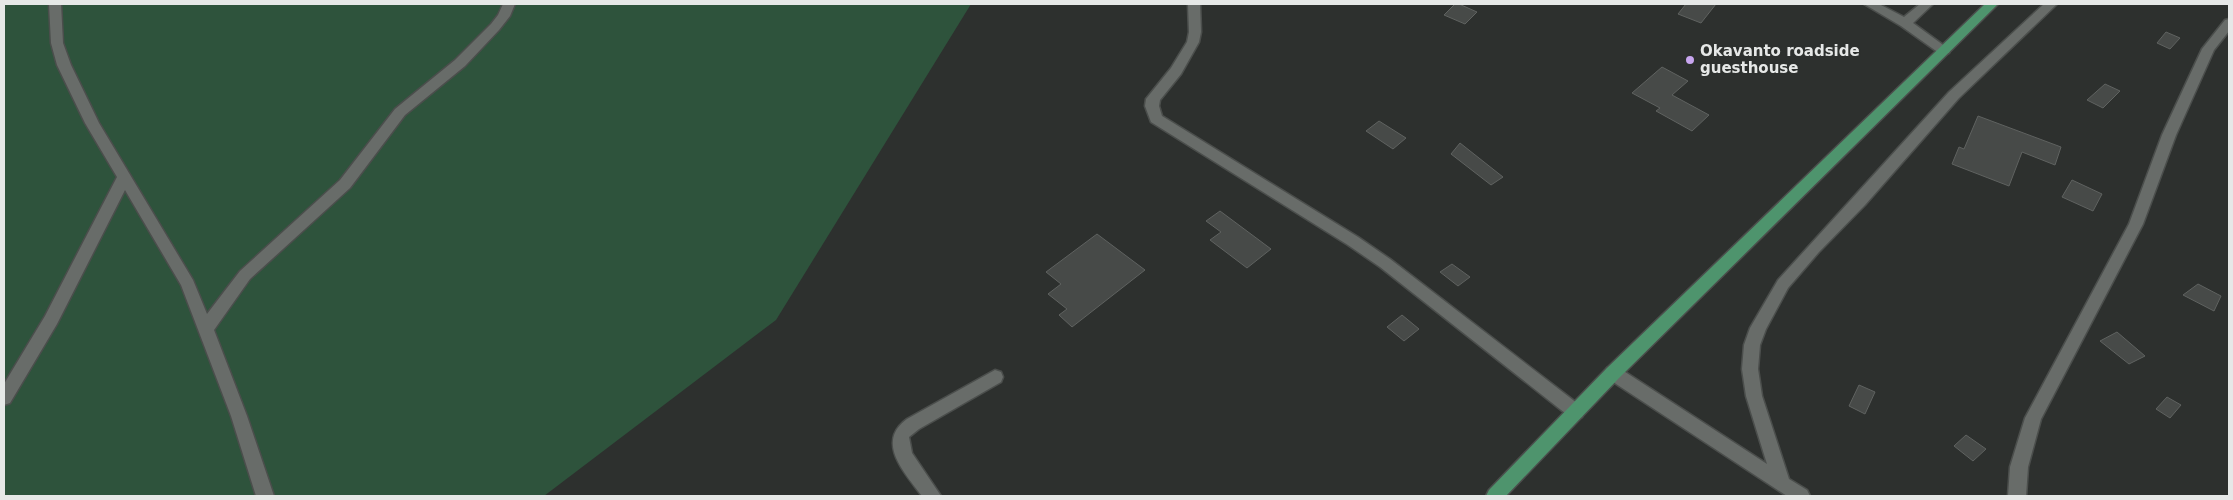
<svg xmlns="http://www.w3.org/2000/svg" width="2233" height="500" viewBox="0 0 2233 500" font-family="'DejaVu Sans',sans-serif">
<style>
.green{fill:#2e533c}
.building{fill:#474a48;stroke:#5f6260}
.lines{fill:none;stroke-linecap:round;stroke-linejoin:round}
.minor-casing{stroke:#4b4e4c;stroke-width:3}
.major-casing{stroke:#4b4e4c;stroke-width:3}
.minor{fill:#686c69;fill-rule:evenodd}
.major{fill:#4e946d;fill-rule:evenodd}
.poi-dot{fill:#c8a6ef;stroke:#2d302e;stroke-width:2}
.labels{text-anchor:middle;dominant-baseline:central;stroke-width:4;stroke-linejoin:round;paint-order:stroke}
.poi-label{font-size:15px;font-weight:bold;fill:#e6e8e7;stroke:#2d302e;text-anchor:start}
</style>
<rect width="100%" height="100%" fill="#2d302e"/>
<path class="green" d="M4,4H971L776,320L544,496H4Z"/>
<g class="building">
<path d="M1455,4H1459L1477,12L1465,24L1444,15Z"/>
<path d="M1686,4H1716L1701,23L1678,14Z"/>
<path d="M2166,32L2180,38L2170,49L2157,43Z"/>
<path d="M1662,67L1688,81L1672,95L1709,115L1692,131L1656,111L1660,108L1632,93Z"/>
<path d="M2105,84L2120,91L2103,108L2087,100Z"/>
<path d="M1978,116L2061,147L2055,165L2022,152L2009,186L1952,164L1959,147L1964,149Z"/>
<path d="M1379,121L1406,138L1393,149L1366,131Z"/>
<path d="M1460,143L1503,177L1491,185L1451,154Z"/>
<path d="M2072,180L2102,194L2093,211L2062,197Z"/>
<path d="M1220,211L1271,249L1247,268L1210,240L1221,232L1206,221Z"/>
<path d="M1097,234L1145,270L1072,327L1059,315L1067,309L1048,294L1061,284L1046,272Z"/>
<path d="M1452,264L1470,277L1458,286L1440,272Z"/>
<path d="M2198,284L2221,296L2214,311L2183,295Z"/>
<path d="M1402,315L1419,329L1404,341L1387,327Z"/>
<path d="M2117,332L2145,356L2129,364L2100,341Z"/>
<path d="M1859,385L1875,392L1865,414L1849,406Z"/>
<path d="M2167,397L2181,405L2170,418L2156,409Z"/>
<path d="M1966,435L1986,449L1973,461L1954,446Z"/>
</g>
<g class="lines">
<defs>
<g id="minor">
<path d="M49,4H61L63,43L71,65L99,123L193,280L207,314L240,271L340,180L395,109L455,60L491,24L498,15L503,4H515L510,16L499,30L465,66L405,115L350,188L250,279L214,330L247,416L274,496H256L231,416L181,285L125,190L57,324L10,403L4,405V384L45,316L117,177L85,123L57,65L51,43Z"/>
<path d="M1188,4H1200L1201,32L1199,42L1181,74L1160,100L1159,106L1162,116L1358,237L1390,259L1582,407L1584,412L1582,417L1576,419L1570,417L1380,267L1348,245L1151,122L1145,106L1146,99L1171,68L1187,42L1189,32Z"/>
<path d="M1864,4H1879L1904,17L1920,4H1933L1913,23L1950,50L1949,53H1939L1901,26Z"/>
<path d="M2044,4H2057L1959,98L1865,205L1819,252L1788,288L1766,329L1760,345L1758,369L1762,396L1789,479L1807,490L1810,496H1787L1607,378L1605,373L1607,368L1613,366L1619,368L1767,464L1746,396L1742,369L1744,345L1750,328L1778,280L1949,92Z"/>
<path d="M2229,19V31L2214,50L2176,135L2143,224L2041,419L2028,467L2026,496H2008L2010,467L2025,418L2129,224L2162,135L2202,49L2225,20Z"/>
<path d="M995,370L1001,372L1003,377L1001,382L919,429L909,437L912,453L941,496H922C905,473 875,442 907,419Z"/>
</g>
<path id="major" d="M1985,4H1998L1619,378L1506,496H1486L1489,490L1607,368Z"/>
</defs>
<use href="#minor" class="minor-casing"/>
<use href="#major" class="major-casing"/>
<use href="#minor" class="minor"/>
<use href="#major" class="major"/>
</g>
<circle class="poi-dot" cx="1690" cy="60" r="5"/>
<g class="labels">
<g class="poi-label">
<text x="1700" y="51">Okavanto roadside<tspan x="1700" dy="17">guesthouse</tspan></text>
</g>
</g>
<rect width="2233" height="500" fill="none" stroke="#e6e8e7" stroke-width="10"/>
</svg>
